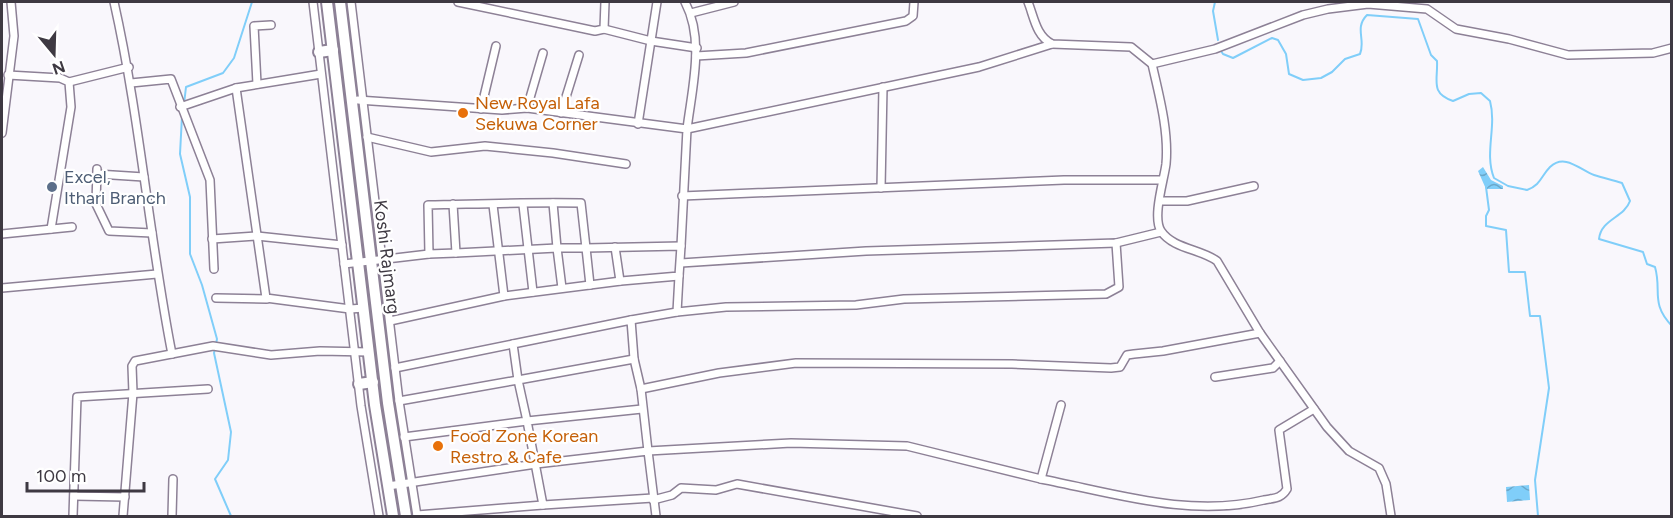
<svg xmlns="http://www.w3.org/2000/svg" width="1673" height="518" viewBox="0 0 1673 518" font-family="Figtree,sans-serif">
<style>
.water{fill:url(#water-waves)}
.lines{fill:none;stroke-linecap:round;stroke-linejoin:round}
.stream{stroke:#80cef9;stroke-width:2}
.street-casing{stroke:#8d8196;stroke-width:10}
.primary-casing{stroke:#8d8196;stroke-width:14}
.street{stroke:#fff;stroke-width:7}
.primary{stroke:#fff;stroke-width:10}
.food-dot{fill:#e8710a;stroke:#fff;stroke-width:2}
.service-dot{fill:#5c6f8a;stroke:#fff;stroke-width:2}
.labels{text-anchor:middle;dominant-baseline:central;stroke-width:4.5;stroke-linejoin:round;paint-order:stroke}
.food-label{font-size:18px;fill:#c56008;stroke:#fff;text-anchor:start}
.service-label{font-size:18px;fill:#4e5e75;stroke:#fff;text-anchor:start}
.street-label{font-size:18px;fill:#3e3942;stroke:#fff}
</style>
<defs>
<pattern id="water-waves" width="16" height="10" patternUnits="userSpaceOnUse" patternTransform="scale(1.5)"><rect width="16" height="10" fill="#80cef9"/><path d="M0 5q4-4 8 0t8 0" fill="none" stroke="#6aa8cb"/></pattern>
</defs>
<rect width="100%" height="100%" fill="#f9f7fc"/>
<g class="water">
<path d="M1483,167L1491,180L1503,186V189H1486L1478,171Z"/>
<path d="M1529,485L1530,500L1507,502L1506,487Z"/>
</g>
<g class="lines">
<g class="stream">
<path d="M1215,2L1213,11L1218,40"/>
<path d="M1219,48L1223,54L1233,58L1272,38L1278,40L1286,54L1289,74L1303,80L1321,78L1332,72L1345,59L1360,54C1366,40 1354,28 1367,15L1418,19L1431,55L1437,61C1438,81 1430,93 1453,101L1469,94L1481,93L1490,101C1497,127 1484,153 1494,178L1508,186L1527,190C1541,185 1541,176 1550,167C1565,153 1580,170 1594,175C1603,178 1613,180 1622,183L1630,201C1624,218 1601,219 1599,239L1643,252L1647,264L1655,267C1662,291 1650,303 1672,326"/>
<path d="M184,104L186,87L223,73L234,58L252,2"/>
<path d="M182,116L180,154L190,197V254L202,285L217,339L214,353L231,432L228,460L215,479L231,516"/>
<path d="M1486,187L1489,210L1486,216V226L1506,230L1509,272H1525L1530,316H1540L1549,388L1535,480L1538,516"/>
</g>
<defs>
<g id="street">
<path d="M114,2C140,118 149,237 172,354"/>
<path d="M313,2L361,406L379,516"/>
<path d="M351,2L399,401L417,516"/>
<path d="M458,2L595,31L604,29L605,2"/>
<path d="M685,2C705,40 692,88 687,129L979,67L1052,44"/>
<path d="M1028,2C1034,17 1036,36 1052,44L1131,47L1152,64C1159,95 1169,131 1166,164C1164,180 1152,217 1161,231C1173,249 1201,249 1217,261L1260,333L1327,427L1349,451L1379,468L1386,484L1391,516"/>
<path d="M691,13L734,2"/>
<path d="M604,29L651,41L697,48"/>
<path d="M696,56L746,53L906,21L913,16L914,2"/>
<path d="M1152,64L1215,49L1303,15L1328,9L1368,4L1427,9L1456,29L1509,39L1568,55L1653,53L1672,48"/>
<path d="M8,75L60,78L69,82L71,107L51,229"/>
<path d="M69,82L129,67"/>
<path d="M131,83L171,79L210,180L214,269"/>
<path d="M257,84L254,26L271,25"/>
<path d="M236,88L266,298L350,309L364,308"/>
<path d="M358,100L502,110L527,108L687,129L681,246"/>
<path d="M180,107L236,88L321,74"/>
<path d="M527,108L543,53"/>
<path d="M481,109L496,46"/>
<path d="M561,113L579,55"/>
<path d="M638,124L657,2"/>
<path d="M2,133L14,36L11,2"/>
<path d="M367,137L431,152L485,146L553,153L626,164"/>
<path d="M97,169L96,204L109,231L152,233"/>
<path d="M97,174L144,177"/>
<path d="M881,188L883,87"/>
<path d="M682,196L1064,180H1162"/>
<path d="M1160,201H1187L1254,186"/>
<path d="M553,203L557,248H586L590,285"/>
<path d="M493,205L504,296"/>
<path d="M523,205L533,292"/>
<path d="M2,234L72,227"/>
<path d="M212,239L257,236L342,245"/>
<path d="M615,247L620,281"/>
<path d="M456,253L557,248L562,288"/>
<path d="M681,263L866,251L1116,243L1161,232"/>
<path d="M344,264L429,254"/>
<path d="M2,288L157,274"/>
<path d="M216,298L267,299"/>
<path d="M677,312L726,307L856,305L904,299L1106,294L1119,287L1116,243"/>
<path d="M631,320L677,312L679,276"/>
<path d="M390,321L504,296L621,281L679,276L681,246L586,248L581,203C530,202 479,204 428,205L429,254L456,253L453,204"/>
<path d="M395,368L513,344"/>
<path d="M1215,377L1273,368L1280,361"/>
<path d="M641,389L719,373L796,363L1012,364L1111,368L1120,367L1127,355L1134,354L1163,351L1260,333"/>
<path d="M399,401L518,380L513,344L631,320L634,359L641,389L648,451L791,443L907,446L1041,479L1061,405"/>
<path d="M642,409L527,421L543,505L653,498"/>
<path d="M404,437L527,421L518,380L634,359"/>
<path d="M1041,479C1114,493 1189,518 1264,500C1274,498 1281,499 1287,489L1279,430L1314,409"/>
<path d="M388,486L536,464L648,451L656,516"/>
<path d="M74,496L125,497"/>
<path d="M653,500L672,495L681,488L716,490L737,484L917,516"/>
<path d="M417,515L543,505"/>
<path d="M73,516L77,397L208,389"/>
<path d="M123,516L133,393L132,366L135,361L213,346L271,355L320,351L369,352"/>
<path d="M172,516L173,479"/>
</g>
<g id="primary">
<path d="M327,2L375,405L393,516"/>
<path d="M340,2L388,403L406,516"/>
<path d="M319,52L333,50"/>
<path d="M359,384L373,382"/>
</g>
</defs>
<use href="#street" class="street-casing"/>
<use href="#primary" class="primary-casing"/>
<use href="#street" class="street"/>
<use href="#primary" class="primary"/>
</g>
<g class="food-dot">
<circle cx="463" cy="113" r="6"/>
<circle cx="438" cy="446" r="6"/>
</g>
<circle class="service-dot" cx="52" cy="187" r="6"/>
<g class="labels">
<g class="food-label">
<text x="475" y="103">New Royal Lafa<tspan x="475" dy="21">Sekuwa Corner</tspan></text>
<text x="450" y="436">Food Zone Korean<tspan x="450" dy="21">Restro &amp; Cafe</tspan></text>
</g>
<g class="service-label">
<text x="64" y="177">Excel,<tspan x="64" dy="21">Ithari Branch</tspan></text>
</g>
<g class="street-label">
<text transform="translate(387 257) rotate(83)">Koshi Rajmarg</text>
</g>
</g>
<rect width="1673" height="518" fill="none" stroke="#3e3942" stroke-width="6"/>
<g transform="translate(54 54) rotate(161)" stroke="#ffffff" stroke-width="4.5" paint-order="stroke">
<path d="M0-4.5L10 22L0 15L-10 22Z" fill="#3e3942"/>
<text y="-9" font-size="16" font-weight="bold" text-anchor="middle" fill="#3e3942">N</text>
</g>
<path d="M27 482v9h117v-9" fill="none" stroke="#3e3942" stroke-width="3"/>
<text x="36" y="482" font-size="18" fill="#3e3942" stroke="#ffffff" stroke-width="4.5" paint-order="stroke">100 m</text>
</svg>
